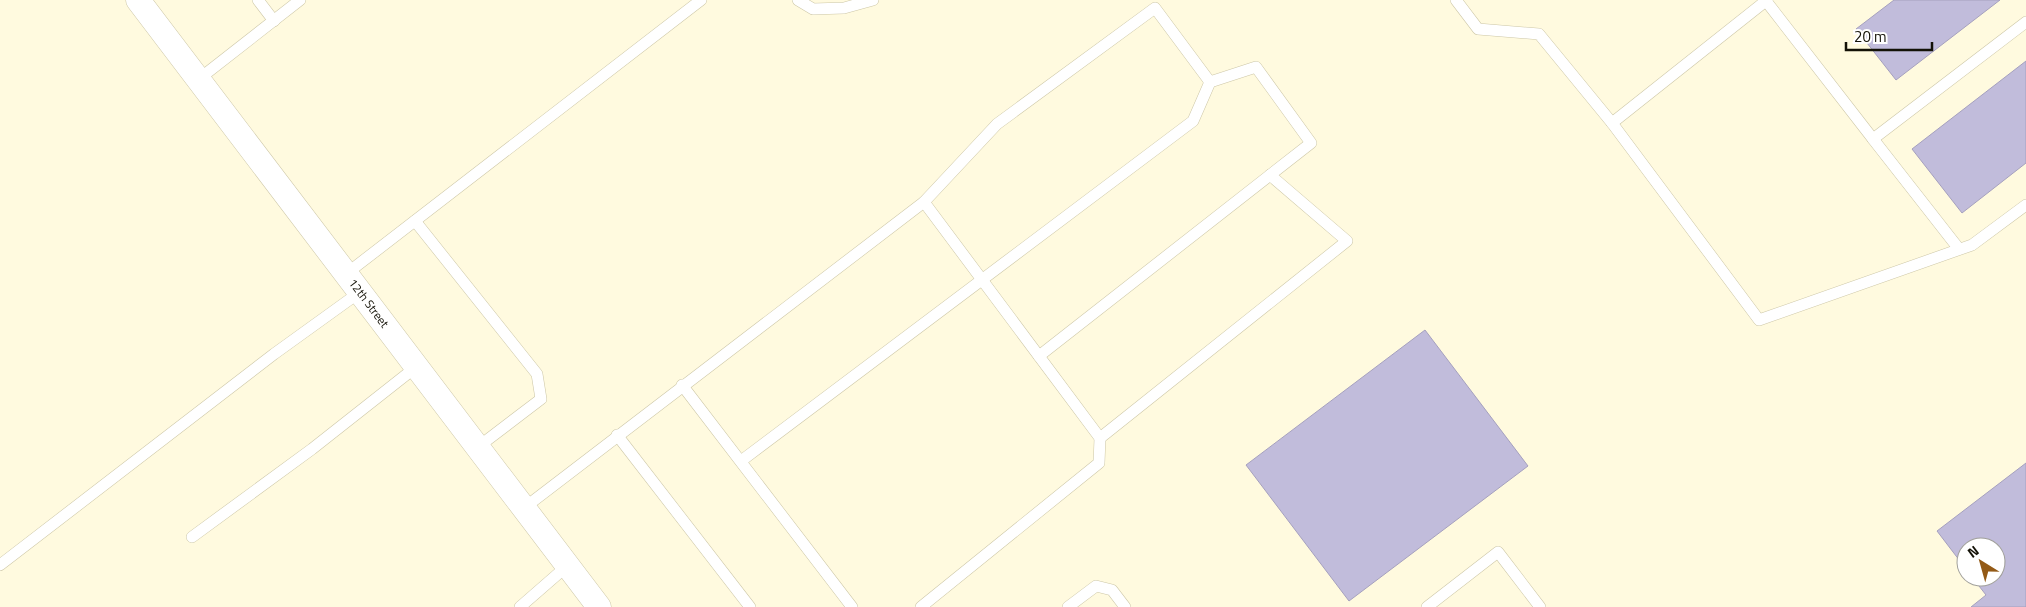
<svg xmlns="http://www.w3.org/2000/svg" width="2026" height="607" viewBox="0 0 2026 607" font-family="'Titillium Web',sans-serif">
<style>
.building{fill:#c1bcdb;stroke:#a5a0be}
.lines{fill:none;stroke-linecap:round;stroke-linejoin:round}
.lane-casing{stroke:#cdc7a7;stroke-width:12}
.street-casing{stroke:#cdc7a7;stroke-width:25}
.lane{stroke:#fff;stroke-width:11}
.street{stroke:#fff;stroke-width:24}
.labels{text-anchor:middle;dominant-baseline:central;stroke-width:5;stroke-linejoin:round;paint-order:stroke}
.street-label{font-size:12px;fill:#131106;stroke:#fff}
</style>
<rect width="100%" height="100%" fill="#fffadf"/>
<g class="building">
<path d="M1894,0H2000L1896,80L1856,29Z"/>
<path d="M2026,61V163L1962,213L1912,149Z"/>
<path d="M1425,330L1528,466L1349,601L1246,465Z"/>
<path d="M2026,463V607H1971L1986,595L1972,577H1996V547H1966V569L1937,531Z"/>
</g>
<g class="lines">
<defs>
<g id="lane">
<path d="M258,0L274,21"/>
<path d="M798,0L813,9L844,8L873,0"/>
<path d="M1456,0L1478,29L1539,34L1612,123L1759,320L1972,245L2026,205"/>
<path d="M1766,1L1873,139L2026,22"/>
<path d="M199,79L300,0"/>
<path d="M1612,123L1767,0"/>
<path d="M1873,139L1959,249"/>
<path d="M924,202L997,124L1155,8L1210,82L1256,67L1311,143L1039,356"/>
<path d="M415,221L537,374L541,399L478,447"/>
<path d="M346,274L701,0"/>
<path d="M682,385L852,607"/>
<path d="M617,435L750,607"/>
<path d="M1100,438L1347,241L1270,175"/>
<path d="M741,461L1193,121L1210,82"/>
<path d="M524,508L924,202L1100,438L1099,463L921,607"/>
<path d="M192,537L312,449L416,367"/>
<path d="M0,565L274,354L360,292"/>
<path d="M520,607L567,566"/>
<path d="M1068,607L1096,586L1112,590L1125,607"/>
<path d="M1427,607L1498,552L1540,607"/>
</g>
<path id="street" d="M138,0L599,607"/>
</defs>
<use href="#lane" class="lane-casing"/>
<use href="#street" class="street-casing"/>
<use href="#lane" class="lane"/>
<use href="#street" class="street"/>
</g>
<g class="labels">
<g class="street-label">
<text transform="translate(369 303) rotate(53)">12th Street</text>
</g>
</g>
<g transform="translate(1981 562) rotate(323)"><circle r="24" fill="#ffffff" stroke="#a1a09b"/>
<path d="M0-4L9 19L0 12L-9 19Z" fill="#935a16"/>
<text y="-8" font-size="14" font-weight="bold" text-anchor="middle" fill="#131106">N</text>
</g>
<path d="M1846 42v8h86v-8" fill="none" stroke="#131106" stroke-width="2.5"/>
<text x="1854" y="42" font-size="15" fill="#131106" stroke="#ffffff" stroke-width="4" paint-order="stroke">20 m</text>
</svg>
